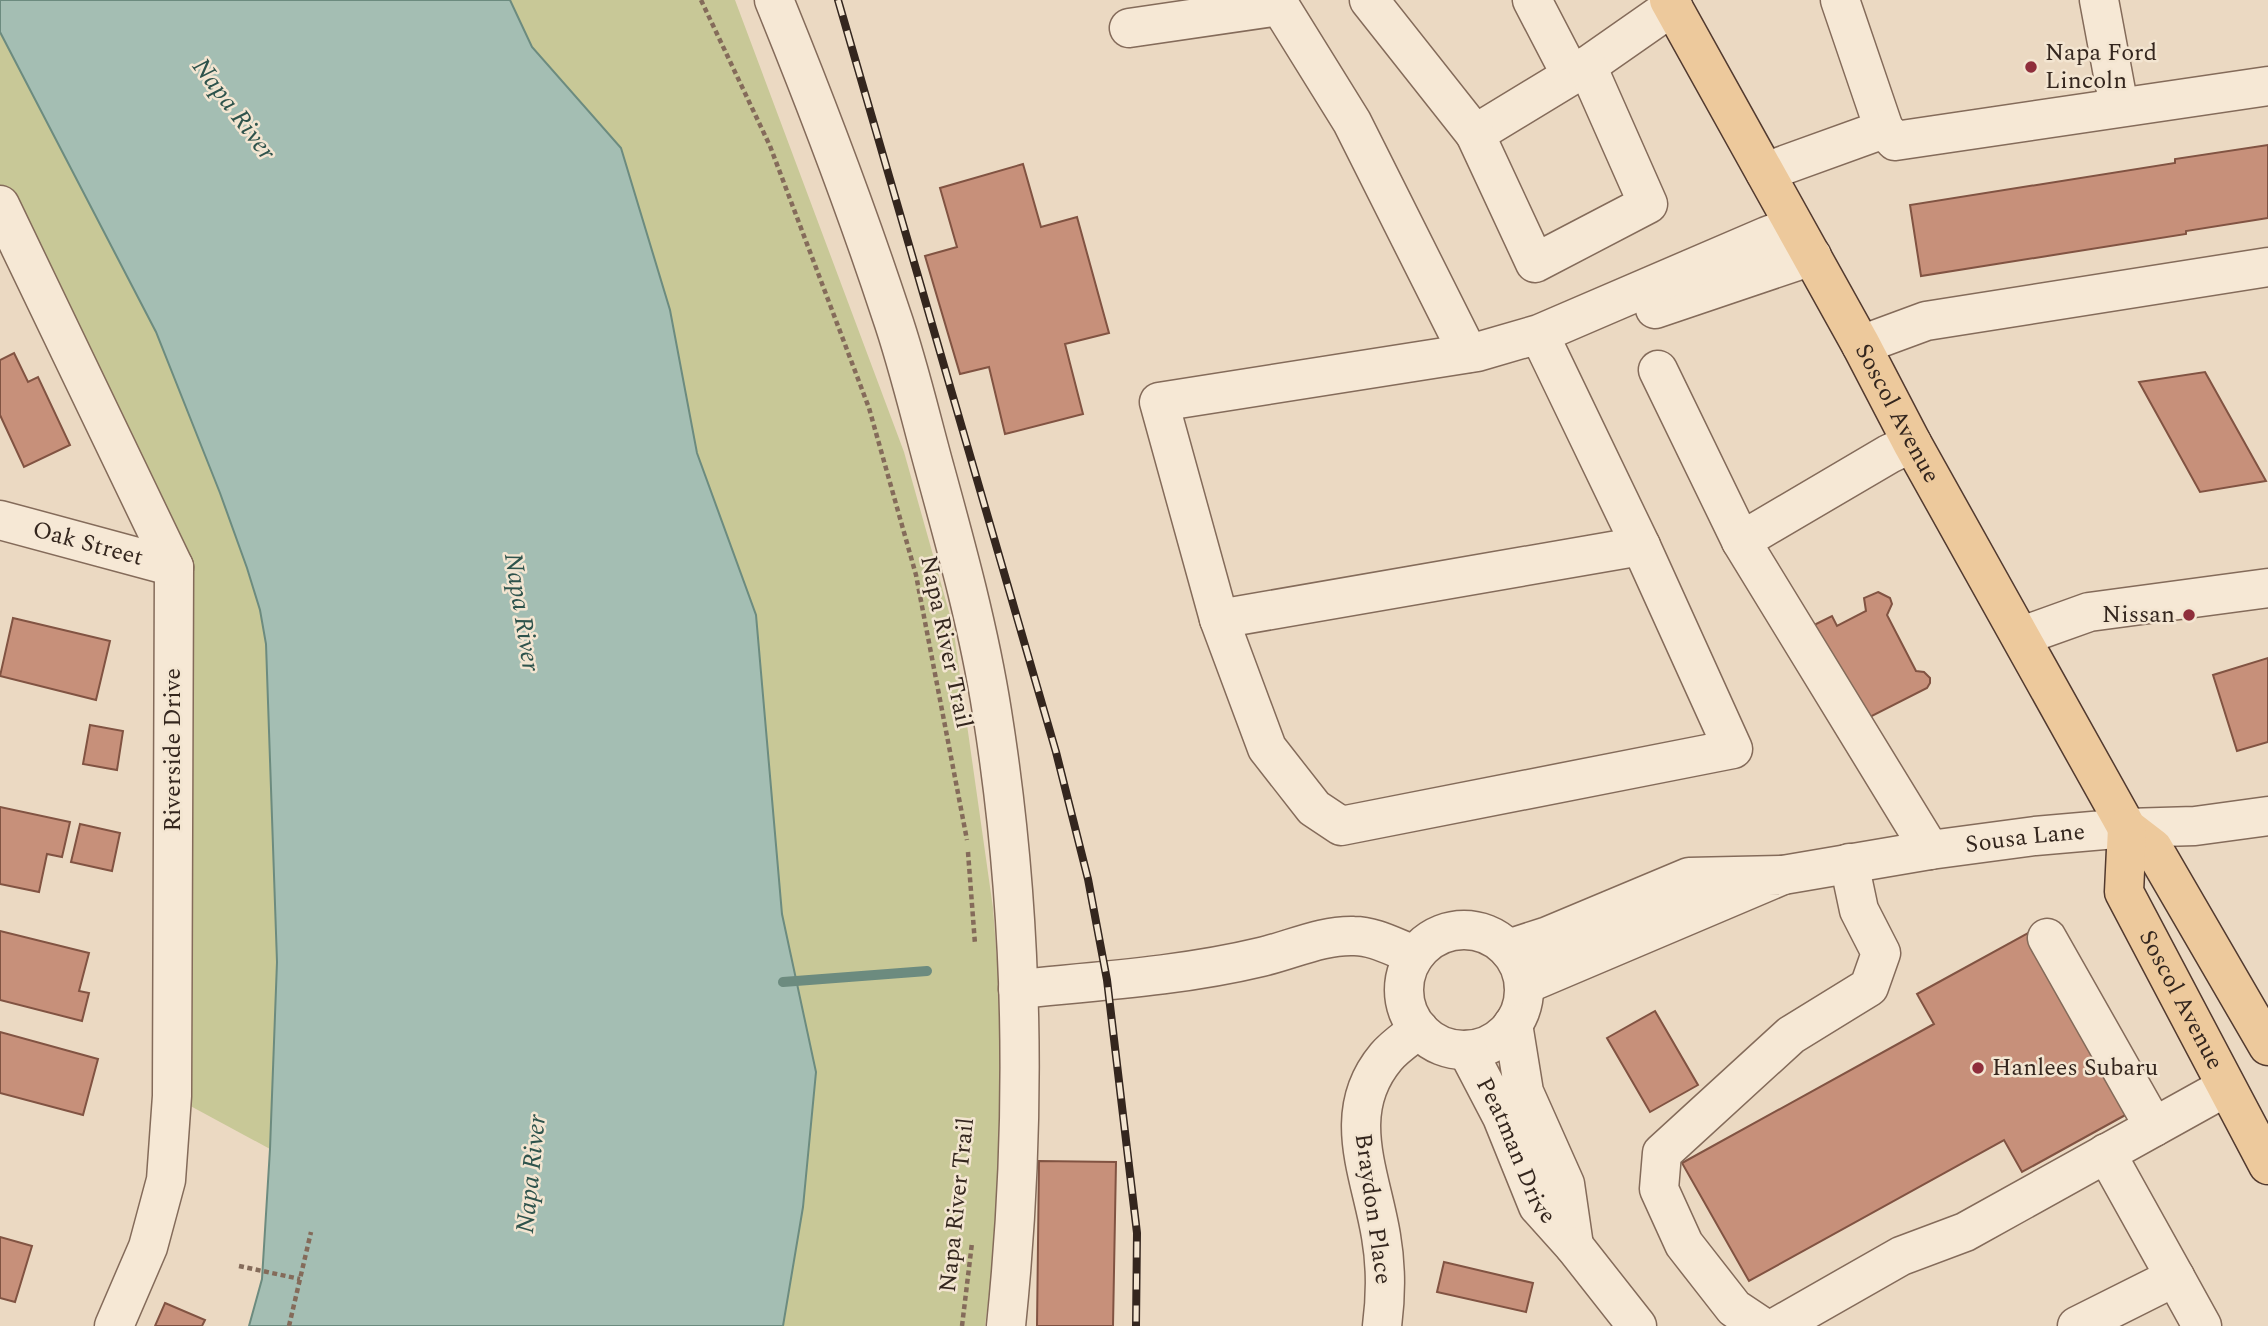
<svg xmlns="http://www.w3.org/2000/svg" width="2268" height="1326" viewBox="0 0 2268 1326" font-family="Spectral,serif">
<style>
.green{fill:#c8c897}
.water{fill:#a4beb3;stroke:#6c8b7f;stroke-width:2}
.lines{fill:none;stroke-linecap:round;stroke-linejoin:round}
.stream{stroke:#6c8b7f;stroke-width:10}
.building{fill:#c7907a;stroke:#815342;stroke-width:2}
.minor-casing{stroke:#846b5a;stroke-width:41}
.major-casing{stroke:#523a2f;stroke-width:41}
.path{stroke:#846b5a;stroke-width:4.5;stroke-dasharray:5 3.5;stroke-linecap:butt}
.minor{stroke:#f6e8d5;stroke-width:38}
.major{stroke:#edc99c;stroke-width:38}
.rail-casing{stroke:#34261e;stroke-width:8}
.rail{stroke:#f3e5d1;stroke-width:5;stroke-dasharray:16;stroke-linecap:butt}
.poi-dot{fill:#8f2e3b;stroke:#f3e5d1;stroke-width:2.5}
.labels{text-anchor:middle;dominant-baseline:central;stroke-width:5;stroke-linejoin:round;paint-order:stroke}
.poi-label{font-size:24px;fill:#34261e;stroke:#f3e5d1;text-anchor:start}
.street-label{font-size:24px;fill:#34261e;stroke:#f3e5d1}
.water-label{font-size:26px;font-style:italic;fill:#2e534c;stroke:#f3e5d1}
</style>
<rect width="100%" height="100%" fill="#ebd9c2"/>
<g class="green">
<path d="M510,0H735L904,452L953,626L993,908L1004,1052V1176L985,1326H783L803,1207L816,1072L782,914L756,615L697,453L670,310L621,148L532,47Z"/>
<path d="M0,32L156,332L220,493L247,568L260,610L266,644L277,962L270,1149L172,1096L174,567L0,205Z"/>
</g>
<path class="water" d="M0,0H510L532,47L621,148L670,310L697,453L756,615L782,914L816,1072L803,1207L783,1326H249L262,1279L270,1149L277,962L266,644L260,610L247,568L220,493L156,332L0,32Z"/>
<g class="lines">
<path class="stream" d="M783,982L927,971"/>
</g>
<g class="building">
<path d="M2268,145V218L2186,231V234L1921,276L1910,205L2175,163V159Z"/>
<path d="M1023,164L1041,227L1077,217L1109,333L1065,344L1083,414L1005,434L989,367L960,374L925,256L957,247L940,188Z"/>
<path d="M14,353L28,382L38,377L70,445L24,467L0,415V360Z"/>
<path d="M2205,372L2266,481L2200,492L2139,382Z"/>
<path d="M1878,592L1890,598L1892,604L1887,615L1916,671L1924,672L1930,678V683L1927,688L1864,720L1812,626L1832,616L1837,626L1866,611L1864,598Z"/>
<path d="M13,618L110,641L96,700L0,676Z"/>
<path d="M2268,658V742L2237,751L2213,675Z"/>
<path d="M90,725L123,731L117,770L83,764Z"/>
<path d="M0,807L70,822L62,857L47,854L39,892L0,884Z"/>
<path d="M80,824L120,833L112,871L71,862Z"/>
<path d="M0,931L89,953L79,991L89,993L82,1021L0,1000Z"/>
<path d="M2028,933L2129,1113L2022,1172L2004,1140L1749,1281L1682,1163L1934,1024L1917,994Z"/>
<path d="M1655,1011L1698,1085L1650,1112L1607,1038Z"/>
<path d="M0,1032L98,1059L83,1115L0,1093Z"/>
<path d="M1039,1161L1116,1162L1113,1326H1037Z"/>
<path d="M0,1237L32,1246L15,1302L0,1298Z"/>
<path d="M1444,1262L1533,1283L1526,1312L1437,1292Z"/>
<path d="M165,1303L205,1320L202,1326H155Z"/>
</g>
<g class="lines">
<defs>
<g id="minor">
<path d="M774,0C816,103 856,208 891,314C908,363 920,415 934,466C956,546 979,629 992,712C1024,913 1027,1123 1006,1326"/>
<path d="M1369,0L1475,134L1587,66L1673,6"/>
<path d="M1532,0L1571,75"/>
<path d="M1840,0L1884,129"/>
<path d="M2099,0L2119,107"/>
<path d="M1129,28L1280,6L1352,122L1468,353"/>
<path d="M1475,134L1535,263L1648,204L1587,66"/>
<path d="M1765,172L1884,129L1895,141L2268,86"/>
<path d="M0,205L174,567L172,1096L166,1180L148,1247L114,1326"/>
<path d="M1655,309L1812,256"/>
<path d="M1539,334L1641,546L1733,749L1341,826L1314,808L1267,748L1219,619L1159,402L1477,352L1539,334L1767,236L1794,226"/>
<path d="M1861,345L1926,321L2268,267"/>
<path d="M1658,370L1741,541L1889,454L1912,443"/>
<path id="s1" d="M0,520L174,567"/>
<path d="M1741,541L1930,850"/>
<path d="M1219,619L1641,546"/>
<path d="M2022,636L2089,612L2268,588"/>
<path id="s2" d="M1783,875L1930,850L2035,836L2127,828L2195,826L2268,816"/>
<circle cx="1464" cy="990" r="60"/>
<path d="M2047,938L2154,1127"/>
<path d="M1508,949L1548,936L1689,877L1783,875L1524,985"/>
<path d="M1018,989C1099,981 1182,976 1261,957C1292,950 1321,935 1354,936C1375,936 1395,948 1415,955"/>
<path id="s3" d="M1467,1050L1502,1117L1538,1206L1574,1246L1565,1184L1524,1092L1513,1024"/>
<path d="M1574,1246L1637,1326"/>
<path d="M2175,1277L2202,1326"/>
<path d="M1382,1326C1386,1296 1386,1265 1381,1236C1371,1174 1339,1113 1386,1057C1395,1046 1408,1038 1419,1029"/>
<path d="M1761,1326L1734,1308L1684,1244L1659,1189L1662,1153L1791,1035L1869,987L1881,953L1859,910L1849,863"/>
<path d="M1778,1326L1901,1256L1965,1232L2226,1087"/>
<path d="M2077,1326L2175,1277L2106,1153"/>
</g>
<g id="major">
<path id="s4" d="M1669,0L1861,345L1912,443L2127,828L2153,848L2268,1046"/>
<path id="s5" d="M2127,828L2124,892L2268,1165"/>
</g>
</defs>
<use href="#minor" class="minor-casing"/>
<use href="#major" class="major-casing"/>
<g class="path">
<path d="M701,0L770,146L869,408L916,575L967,840"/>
<path d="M968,852L975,944"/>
<path d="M239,1266L300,1279"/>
<path d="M289,1326L311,1232"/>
<path d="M962,1326L972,1243"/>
</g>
<use href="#minor" class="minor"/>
<use href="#major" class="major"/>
<defs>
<path id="rail" d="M838,0L1056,752L1088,879L1107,980L1137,1233L1136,1326"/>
</defs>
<use href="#rail" class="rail-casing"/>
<use href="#rail" class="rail"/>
</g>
<g class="poi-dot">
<circle cx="2031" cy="67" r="7"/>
<circle cx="2189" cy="615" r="7"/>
<circle cx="1978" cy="1068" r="7"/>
</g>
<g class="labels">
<g class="poi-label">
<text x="2045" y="53">Napa Ford<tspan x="2045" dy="28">Lincoln</tspan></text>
<text x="2175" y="615" text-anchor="end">Nissan</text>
<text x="1992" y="1068">Hanlees Subaru</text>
</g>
<g class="street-label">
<text stroke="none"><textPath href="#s4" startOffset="472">Soscol Avenue</textPath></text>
<text stroke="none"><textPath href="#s1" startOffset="91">Oak Street</textPath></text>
<text transform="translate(946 642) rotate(78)">Napa River Trail</text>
<text transform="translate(173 750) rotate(-90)">Riverside Drive</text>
<text stroke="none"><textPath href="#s2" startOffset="245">Sousa Lane</textPath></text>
<text stroke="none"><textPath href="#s5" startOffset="186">Soscol Avenue</textPath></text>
<text stroke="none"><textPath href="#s3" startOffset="112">Peatman Drive</textPath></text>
<text transform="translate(957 1205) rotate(-84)">Napa River Trail</text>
<text transform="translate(1373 1209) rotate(82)">Braydon Place</text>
</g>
<g class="water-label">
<text transform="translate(234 109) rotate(53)">Napa River</text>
<text transform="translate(522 612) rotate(81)">Napa River</text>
<text transform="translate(531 1174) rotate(-84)">Napa River</text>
</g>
</g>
</svg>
